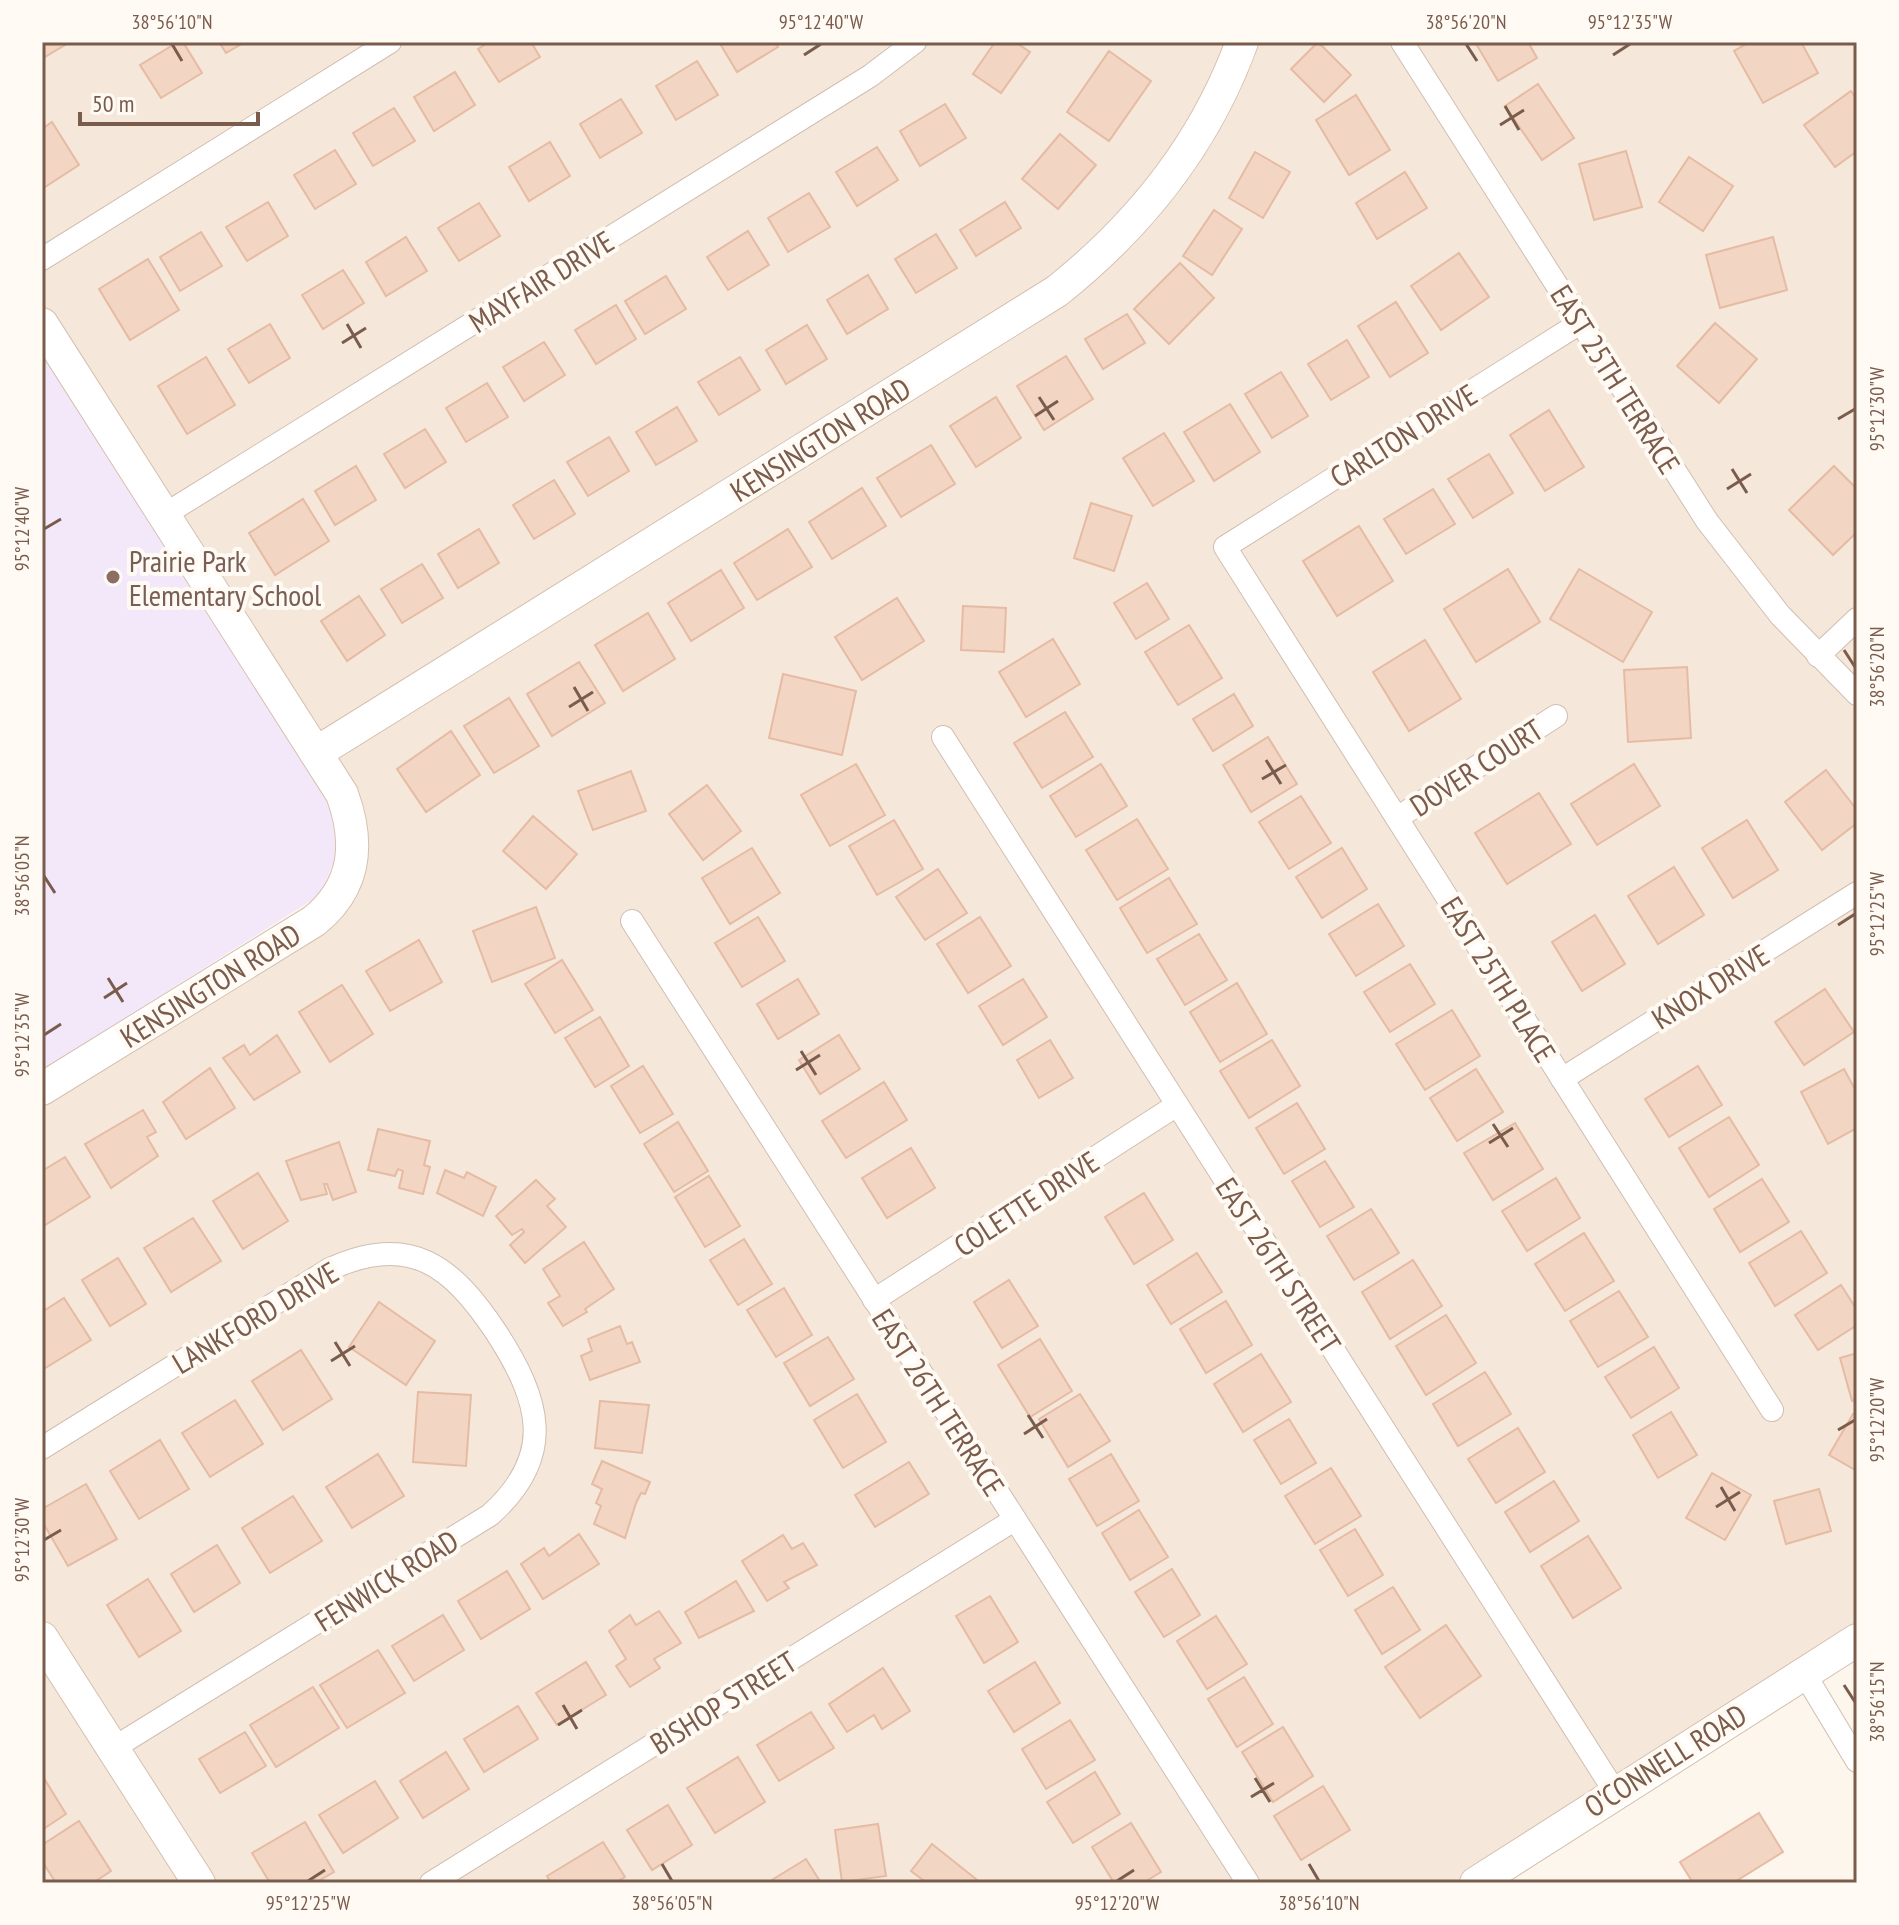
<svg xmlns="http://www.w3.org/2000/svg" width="1899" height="1925" viewBox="0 0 1899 1925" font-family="'PT Sans Narrow',sans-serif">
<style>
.residential{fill:#f5e8da}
.education{fill:#f3e8fa}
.building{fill:#f3d5c3;stroke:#e6bba3;stroke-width:2}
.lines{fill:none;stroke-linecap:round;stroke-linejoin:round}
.street-casing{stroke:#d1beb0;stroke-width:24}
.secondary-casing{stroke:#d6c0b0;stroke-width:34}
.street{stroke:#fff;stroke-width:22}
.secondary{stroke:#fff;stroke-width:32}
.ticks{fill:none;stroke:#7a5c4d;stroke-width:3}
.education-dot{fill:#8d6e63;stroke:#fffaf3;stroke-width:3}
.labels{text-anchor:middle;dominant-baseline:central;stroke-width:8;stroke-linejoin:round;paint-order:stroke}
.street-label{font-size:30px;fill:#7a5c4d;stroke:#fffaf3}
.education-label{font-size:30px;fill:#785e54;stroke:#fffaf3;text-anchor:start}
.neatline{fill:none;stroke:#7a5c4d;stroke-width:3}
.ticks-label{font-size:20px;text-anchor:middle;fill:#7a5c4d}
</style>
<rect width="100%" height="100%" fill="#fdf6ec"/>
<path class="residential" d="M42,42H1857V1640L1476,1883H42V1089L314,921L354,837L42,324Z"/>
<path class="education" d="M42,355L326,800L337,828L335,859L322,890L312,900L42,1070Z"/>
<g class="building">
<path d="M42,42H70L43,58Z"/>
<path d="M178,42H183L202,73L161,98L140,65Z"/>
<path d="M219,42H245L226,53Z"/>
<path d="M489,42H531L540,57L499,82L478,49Z"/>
<path d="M719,42H775L778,47L737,72Z"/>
<path d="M995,42H1015L1030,52L1001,93L973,74Z"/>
<path d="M1318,42L1351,75L1324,102L1291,69Z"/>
<path d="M1475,42H1528L1537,58L1498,81Z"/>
<path d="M1750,42H1801L1818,73L1763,103L1734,51Z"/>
<path d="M1109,51L1151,81L1109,141L1067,112Z"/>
<path d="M697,61L718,95L676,120L656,86Z"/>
<path d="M455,72L475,105L434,131L414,97Z"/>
<path d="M1538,84L1574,138L1542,160L1505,106Z"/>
<path d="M1851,91L1857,99V151L1835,167L1804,125Z"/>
<path d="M1356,95L1390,150L1349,175L1316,120Z"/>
<path d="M621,99L642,133L600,158L580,124Z"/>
<path d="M945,104L966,138L920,166L900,131Z"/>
<path d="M394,108L415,141L373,166L353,133Z"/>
<path d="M52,122L79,165L42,189V129Z"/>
<path d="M1060,134L1096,165L1058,209L1022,179Z"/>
<path d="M550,142L570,176L529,201L509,167Z"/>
<path d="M877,147L898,180L857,206L836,172Z"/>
<path d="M335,150L356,184L315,209L294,175Z"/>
<path d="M1626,151L1642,207L1594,220L1579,164Z"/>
<path d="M1255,152L1290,172L1263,218L1229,198Z"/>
<path d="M1689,157L1733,186L1703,231L1659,202Z"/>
<path d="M1405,172L1427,208L1377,239L1356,203Z"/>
<path d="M809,193L830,227L788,252L768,218Z"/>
<path d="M268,202L288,236L247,261L226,227Z"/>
<path d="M1005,202L1021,228L976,256L960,230Z"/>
<path d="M479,203L500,236L459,261L438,228Z"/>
<path d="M1214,210L1242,229L1212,275L1183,256Z"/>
<path d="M748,231L769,265L728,290L707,257Z"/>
<path d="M201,232L222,266L180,291L160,257Z"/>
<path d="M936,234L957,268L916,293L895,259Z"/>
<path d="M406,237L427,271L386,296L366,262Z"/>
<path d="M1773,237L1787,290L1720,308L1706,255Z"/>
<path d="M1459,253L1489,297L1441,330L1411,286Z"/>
<path d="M148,259L179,310L130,340L99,289Z"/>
<path d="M1180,263L1214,298L1169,344L1134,309Z"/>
<path d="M343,270L364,303L323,329L302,295Z"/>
<path d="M868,275L888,309L847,334L827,300Z"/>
<path d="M666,276L686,309L645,334L625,301Z"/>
<path d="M1396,302L1428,353L1390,377L1358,326Z"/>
<path d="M616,305L636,339L596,364L575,330Z"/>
<path d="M1127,314L1145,343L1103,369L1085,339Z"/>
<path d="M1715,323L1757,359L1719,403L1677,366Z"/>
<path d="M270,324L290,358L249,383L228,349Z"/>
<path d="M807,325L827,359L786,384L766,350Z"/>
<path d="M1347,340L1369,377L1331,400L1308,364Z"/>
<path d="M544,342L565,375L524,401L503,367Z"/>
<path d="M1066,356L1093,399L1044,430L1017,386Z"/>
<path d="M206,357L235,405L187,434L158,386Z"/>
<path d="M740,357L760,390L719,415L698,382Z"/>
<path d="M1281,372L1308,416L1272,438L1245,394Z"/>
<path d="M487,383L508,417L466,442L446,408Z"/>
<path d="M996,397L1021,438L976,467L950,426Z"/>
<path d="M1230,404L1260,452L1214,481L1184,432Z"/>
<path d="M677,407L697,441L656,465L636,432Z"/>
<path d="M1549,410L1584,467L1545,491L1510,435Z"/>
<path d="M425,429L446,462L405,488L384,454Z"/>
<path d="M1164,433L1194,481L1153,506L1123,458Z"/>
<path d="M609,437L629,471L588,496L567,462Z"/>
<path d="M931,445L955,484L901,517L877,478Z"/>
<path d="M1489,454L1513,493L1473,518L1448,479Z"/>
<path d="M356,466L376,500L335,525L315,491Z"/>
<path d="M1834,466L1857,489V532L1833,555L1789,510Z"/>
<path d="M554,480L575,514L534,539L513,505Z"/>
<path d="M862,488L886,526L832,559L809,522Z"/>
<path d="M1433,489L1455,524L1406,554L1384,519Z"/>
<path d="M303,499L329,541L275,575L249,533Z"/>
<path d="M1091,503L1132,516L1114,571L1074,558Z"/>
<path d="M1359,526L1393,581L1337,616L1303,561Z"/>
<path d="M479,529L499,563L458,588L438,554Z"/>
<path d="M788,529L812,567L757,600L734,563Z"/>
<path d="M422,564L443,598L402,623L381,589Z"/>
<path d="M1508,569L1540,622L1476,662L1444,609Z"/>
<path d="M1579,569L1652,612L1623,662L1550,619Z"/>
<path d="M721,570L744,608L691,641L668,603Z"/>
<path d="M1147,583L1169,619L1136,639L1114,603Z"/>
<path d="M359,596L385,635L347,661L321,621Z"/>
<path d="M897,598L924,641L862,680L835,637Z"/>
<path d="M963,606L1006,608L1004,652L961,650Z"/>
<path d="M648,613L675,659L623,691L595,645Z"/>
<path d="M1189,625L1222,678L1178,705L1145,652Z"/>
<path d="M1053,639L1080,684L1026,717L999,672Z"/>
<path d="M1425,640L1461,699L1409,731L1373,672Z"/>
<path d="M579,662L605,703L552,736L527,694Z"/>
<path d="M1687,667L1691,738L1628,742L1624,670Z"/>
<path d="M783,674L856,691L842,755L769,738Z"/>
<path d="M1234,694L1253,726L1213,751L1193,719Z"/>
<path d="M509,698L539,746L494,773L464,726Z"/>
<path d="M1065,712L1093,757L1042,788L1014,743Z"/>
<path d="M451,731L480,775L426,812L397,769Z"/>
<path d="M1268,737L1297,784L1251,812L1223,765Z"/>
<path d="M856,764L885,815L830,846L801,795Z"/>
<path d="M1101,764L1127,806L1076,837L1050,796Z"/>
<path d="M1634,764L1660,806L1597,845L1571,804Z"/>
<path d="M1826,770L1857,810V823L1822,850L1785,802Z"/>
<path d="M631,771L646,811L593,830L578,791Z"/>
<path d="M707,785L741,831L703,860L669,814Z"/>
<path d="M1539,793L1571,844L1507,884L1475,833Z"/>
<path d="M1301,796L1331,843L1289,869L1259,822Z"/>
<path d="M533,816L577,854L546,889L503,851Z"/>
<path d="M1137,819L1168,869L1117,900L1086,850Z"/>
<path d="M894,820L923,869L877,895L849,846Z"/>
<path d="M1747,820L1778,870L1733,898L1702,848Z"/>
<path d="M752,848L780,893L730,924L702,878Z"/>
<path d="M1342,848L1367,889L1322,918L1296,877Z"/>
<path d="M1674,867L1704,915L1658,944L1628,896Z"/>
<path d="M938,869L967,913L925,940L896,897Z"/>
<path d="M1169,878L1197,924L1147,953L1120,908Z"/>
<path d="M1378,904L1404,946L1356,976L1329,934Z"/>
<path d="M536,907L555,958L492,982L473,931Z"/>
<path d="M1595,915L1625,964L1582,991L1552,942Z"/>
<path d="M758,917L785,961L742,987L715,943Z"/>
<path d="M980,917L1011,966L968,993L937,944Z"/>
<path d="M1199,934L1227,980L1185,1005L1157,959Z"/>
<path d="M419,940L442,982L390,1011L366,971Z"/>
<path d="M562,960L593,1010L555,1033L525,984Z"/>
<path d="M1410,964L1435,1004L1390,1032L1364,992Z"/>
<path d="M798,979L819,1014L778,1039L757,1004Z"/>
<path d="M1023,979L1047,1017L1003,1045L979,1006Z"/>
<path d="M1237,983L1267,1034L1220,1062L1190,1012Z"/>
<path d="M342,985L373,1034L330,1062L299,1012Z"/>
<path d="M1825,989L1854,1032L1804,1065L1775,1022Z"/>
<path d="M1452,1010L1480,1056L1425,1090L1396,1044Z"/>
<path d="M600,1017L629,1066L595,1087L565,1038Z"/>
<path d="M277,1035L300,1072L254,1100L223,1058L244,1045L250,1055Z"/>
<path d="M839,1035L860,1069L820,1094L799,1060Z"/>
<path d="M1050,1040L1073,1078L1039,1098L1017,1060Z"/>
<path d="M1272,1040L1300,1086L1249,1118L1220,1071Z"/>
<path d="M643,1066L673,1114L640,1133L611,1086Z"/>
<path d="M1698,1066L1722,1105L1669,1137L1645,1099Z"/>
<path d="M210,1068L235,1108L186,1139L163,1102Z"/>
<path d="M1476,1069L1503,1112L1457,1141L1430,1098Z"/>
<path d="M1844,1069L1857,1093V1128L1828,1144L1801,1092Z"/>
<path d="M884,1082L907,1120L846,1158L822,1121Z"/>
<path d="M1297,1103L1325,1149L1284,1174L1256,1128Z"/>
<path d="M143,1110L156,1132L147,1137L158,1156L111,1188L85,1144Z"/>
<path d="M1729,1117L1759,1165L1709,1197L1679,1148Z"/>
<path d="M678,1122L708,1171L674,1192L644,1144Z"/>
<path d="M1515,1123L1543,1169L1493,1200L1464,1153Z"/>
<path d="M378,1129L430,1141L424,1165L430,1167L423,1194L399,1188L403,1171L398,1169L395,1176L368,1170Z"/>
<path d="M339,1142L356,1192L333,1200L327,1184H324L327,1194L301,1200L286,1161Z"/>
<path d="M911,1148L935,1188L887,1218L862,1178Z"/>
<path d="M65,1157L90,1197L45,1225L42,1219V1171Z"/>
<path d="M1325,1161L1354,1207L1320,1227L1292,1181Z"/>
<path d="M445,1170L464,1178L467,1172L496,1187L483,1216L437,1193Z"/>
<path d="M258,1173L288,1221L243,1249L213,1201Z"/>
<path d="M709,1176L740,1226L705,1247L675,1197Z"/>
<path d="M1556,1178L1580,1218L1527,1251L1502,1211Z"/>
<path d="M1762,1179L1789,1222L1740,1252L1714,1209Z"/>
<path d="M536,1180L555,1199L547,1206L566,1227L525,1263L510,1245L524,1232L522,1229L512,1235L496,1216Z"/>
<path d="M1144,1193L1173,1240L1134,1264L1105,1217Z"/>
<path d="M1371,1209L1399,1253L1354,1280L1327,1236Z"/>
<path d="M193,1218L221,1261L171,1292L144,1248Z"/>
<path d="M1801,1231L1827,1273L1775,1306L1749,1263Z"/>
<path d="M1584,1233L1614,1281L1565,1311L1535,1264Z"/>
<path d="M744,1239L772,1284L738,1305L710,1260Z"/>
<path d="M584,1242L614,1289L585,1309L587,1312L563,1326L548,1303L560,1296L543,1269Z"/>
<path d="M1197,1253L1222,1292L1171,1324L1147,1285Z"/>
<path d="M118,1258L146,1304L110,1326L82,1280Z"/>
<path d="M1413,1260L1442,1306L1390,1339L1362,1292Z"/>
<path d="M1009,1280L1038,1326L1002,1348L974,1302Z"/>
<path d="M1841,1285L1857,1310V1325L1818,1350L1795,1315Z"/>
<path d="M784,1288L812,1335L776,1357L747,1310Z"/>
<path d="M1619,1291L1648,1337L1598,1367L1570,1321Z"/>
<path d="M64,1298L91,1340L42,1370V1312Z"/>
<path d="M1226,1301L1252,1345L1206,1373L1180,1329Z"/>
<path d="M379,1302L435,1341L406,1385L349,1347Z"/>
<path d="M1446,1315L1476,1363L1426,1395L1396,1346Z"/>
<path d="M620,1326L627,1344L632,1342L640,1362L590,1380L581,1356L592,1351L588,1339Z"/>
<path d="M828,1337L854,1379L810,1406L784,1363Z"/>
<path d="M1040,1339L1072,1391L1030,1417L998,1365Z"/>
<path d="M1654,1347L1679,1388L1631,1418L1605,1377Z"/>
<path d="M301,1350L332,1399L283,1430L252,1381Z"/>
<path d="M1857,1353V1399L1852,1401L1840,1358Z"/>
<path d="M1261,1354L1291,1402L1243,1432L1214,1384Z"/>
<path d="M1485,1372L1511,1414L1458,1446L1433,1404Z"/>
<path d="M418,1392L471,1395L466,1466L413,1462Z"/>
<path d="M857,1394L886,1442L843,1468L814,1420Z"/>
<path d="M1080,1394L1110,1441L1068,1467L1039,1419Z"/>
<path d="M235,1400L263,1444L210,1477L182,1433Z"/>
<path d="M600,1401L649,1405L642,1453L595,1448Z"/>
<path d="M1671,1412L1697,1455L1658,1478L1633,1435Z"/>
<path d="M1853,1414L1857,1416V1471L1829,1455Z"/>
<path d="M1289,1419L1316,1463L1281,1484L1254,1440Z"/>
<path d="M1518,1428L1545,1472L1496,1503L1468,1459Z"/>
<path d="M160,1440L189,1489L139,1519L110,1471Z"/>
<path d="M378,1454L404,1496L352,1528L326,1487Z"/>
<path d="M1111,1454L1139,1501L1097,1526L1069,1479Z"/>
<path d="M602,1461L650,1482L645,1494L641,1493L636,1503L625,1538L594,1524L601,1506L596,1503L602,1489L592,1484Z"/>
<path d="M909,1462L929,1494L875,1527L855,1495Z"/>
<path d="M1331,1468L1361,1516L1315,1544L1285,1496Z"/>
<path d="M1712,1473L1751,1495L1725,1540L1686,1518Z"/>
<path d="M1554,1481L1579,1521L1530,1552L1505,1512Z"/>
<path d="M86,1484L117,1539L68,1566L42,1521V1509Z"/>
<path d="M1819,1489L1831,1531L1786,1544L1774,1501Z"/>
<path d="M293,1496L322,1541L270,1573L242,1528Z"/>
<path d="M1139,1510L1168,1557L1130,1580L1102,1533Z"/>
<path d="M1355,1529L1383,1575L1348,1596L1320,1550Z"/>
<path d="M579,1534L599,1564L543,1599L521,1564L544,1548L549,1556Z"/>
<path d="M783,1535L792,1549L803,1543L817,1565L784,1582L789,1588L767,1601L742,1561Z"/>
<path d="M1588,1536L1621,1588L1573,1618L1541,1566Z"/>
<path d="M217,1545L240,1583L194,1612L171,1574Z"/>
<path d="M1172,1569L1200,1615L1164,1637L1135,1592Z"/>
<path d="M507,1571L530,1609L481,1639L458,1601Z"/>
<path d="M148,1579L181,1631L139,1657L107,1605Z"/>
<path d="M736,1581L754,1611L699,1638L685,1612Z"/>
<path d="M1393,1587L1420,1630L1382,1654L1355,1610Z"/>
<path d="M990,1596L1018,1642L984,1663L956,1616Z"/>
<path d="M659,1611L681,1643L654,1659L660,1668L630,1687L616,1666L626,1659L609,1631L630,1615L636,1625Z"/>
<path d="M443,1615L464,1650L414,1681L392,1646Z"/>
<path d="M1216,1616L1247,1664L1207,1689L1177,1641Z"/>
<path d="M1446,1625L1481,1676L1420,1718L1385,1667Z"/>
<path d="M378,1650L405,1693L347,1728L320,1685Z"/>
<path d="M586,1662L606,1695L557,1725L536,1693Z"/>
<path d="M1035,1662L1060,1703L1014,1732L988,1691Z"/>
<path d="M883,1668L910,1711L882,1729L874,1715L847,1732L829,1704Z"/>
<path d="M1244,1677L1273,1724L1237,1747L1208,1699Z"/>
<path d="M313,1687L339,1728L276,1767L250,1725Z"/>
<path d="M518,1706L538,1739L484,1772L464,1739Z"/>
<path d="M811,1712L834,1748L779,1781L757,1745Z"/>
<path d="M1070,1720L1095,1760L1046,1789L1022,1749Z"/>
<path d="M1283,1727L1313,1776L1273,1802L1242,1752Z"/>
<path d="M245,1732L266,1766L220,1793L199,1759Z"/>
<path d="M446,1752L469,1789L423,1818L400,1781Z"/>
<path d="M738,1757L765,1802L715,1833L687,1788Z"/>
<path d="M1095,1772L1120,1814L1073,1843L1047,1802Z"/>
<path d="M42,1775L66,1814L42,1830Z"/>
<path d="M375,1781L398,1818L343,1853L319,1815Z"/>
<path d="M1323,1786L1350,1830L1301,1860L1274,1816Z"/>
<path d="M668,1805L692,1845L652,1870L627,1830Z"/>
<path d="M1759,1813L1783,1852L1733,1883H1693L1680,1862Z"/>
<path d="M79,1821L111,1871L93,1883H56L42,1861V1845Z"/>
<path d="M305,1822L334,1872L315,1883H270L252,1853Z"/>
<path d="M1131,1823L1161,1872L1143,1883H1114L1092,1847Z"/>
<path d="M878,1824L886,1876L842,1882L835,1830Z"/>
<path d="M603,1842L625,1877L615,1883H551L547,1876Z"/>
<path d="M932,1844L981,1883H927L911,1871Z"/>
<path d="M806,1859L821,1883H767Z"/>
</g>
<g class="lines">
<defs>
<g id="street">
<path d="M1402,42L1707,521L1780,615L1857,694"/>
<path d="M42,259L390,42"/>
<path d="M1580,323L1225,547L1772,1410"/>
<path d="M164,515L870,76L915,42"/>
<path d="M1818,656L1857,619"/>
<path d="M943,737L1615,1792"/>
<path d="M1397,818L1556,716"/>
<path d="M632,921L1248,1883"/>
<path d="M1562,1079L1857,893"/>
<path d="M874,1300L1177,1105"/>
<path d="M42,1448L330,1269C410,1232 452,1266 496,1332C540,1400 557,1455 490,1515L112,1749"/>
<path d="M1804,1673L1857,1761"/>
<path d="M431,1883L1014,1520"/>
</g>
<g id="secondary">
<path d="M42,324L342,794C360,843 356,887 314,921L42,1089"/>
<path d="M316,753L1057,291C1141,224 1205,144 1242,42"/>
<path d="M42,1638L199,1883"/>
<path d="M1476,1883L1857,1640"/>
</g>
</defs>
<use href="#street" class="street-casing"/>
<use href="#secondary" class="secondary-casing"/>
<use href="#street" class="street"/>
<use href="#secondary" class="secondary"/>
</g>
<path class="ticks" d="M172,44L182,61M1466,44L1477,61M804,55L821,44M1613,55L1630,44M1505,106L1519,130M1500,125L1524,110M347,324L361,348M342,343L366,328M1039,397L1054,420M1035,416L1058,401M1838,419L1855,409M1732,469L1747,493M1727,489L1751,474M44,529L61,519M1844,650L1855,667M574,687L588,711M569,707L593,692M1266,760L1281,784M1262,779L1286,765M44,876L55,893M1838,925L1855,914M108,978L123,1002M104,998L127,983M44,1035L61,1024M801,1051L816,1075M796,1070L820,1055M1493,1124L1508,1147M1489,1143L1513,1128M335,1342L350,1366M331,1361L355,1346M1028,1415L1043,1438M1838,1430L1855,1420M1024,1434L1047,1419M1721,1487L1735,1511M1716,1507L1740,1492M44,1540L61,1530M1844,1685L1855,1702M563,1705L577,1729M558,1725L582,1710M1255,1778L1270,1802M1251,1797L1274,1783M662,1864L672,1881M1309,1864L1319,1881M308,1881L325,1870M1117,1881L1134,1870"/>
<circle class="education-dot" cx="113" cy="577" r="8"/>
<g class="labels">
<g class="street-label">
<text transform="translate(541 281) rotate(-32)">MAYFAIR DRIVE</text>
<text transform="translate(1616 379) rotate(58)">EAST 25TH TERRACE</text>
<text transform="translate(1403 435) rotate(-32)">CARLTON DRIVE</text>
<text transform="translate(820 439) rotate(-32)">KENSINGTON ROAD</text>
<text transform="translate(1476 767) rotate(-33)">DOVER COURT</text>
<text transform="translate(1499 979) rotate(58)">EAST 25TH PLACE</text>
<text transform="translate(210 985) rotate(-32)">KENSINGTON ROAD</text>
<text transform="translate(1710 986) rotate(-32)">KNOX DRIVE</text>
<text transform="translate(1026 1203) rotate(-33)">COLETTE DRIVE</text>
<text transform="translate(1279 1265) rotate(57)">EAST 26TH STREET</text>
<text transform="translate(255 1317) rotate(-31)">LANKFORD DRIVE</text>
<text transform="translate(939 1402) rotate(57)">EAST 26TH TERRACE</text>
<text transform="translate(386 1580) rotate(-32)">FENWICK ROAD</text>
<text transform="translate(723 1702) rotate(-32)">BISHOP STREET</text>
<text transform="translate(1665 1760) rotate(-32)">O'CONNELL ROAD</text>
</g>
<g class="education-label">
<text x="129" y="560">Prairie Park<tspan x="129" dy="34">Elementary School</tspan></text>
</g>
</g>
<rect width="1899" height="1925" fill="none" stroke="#fffaf3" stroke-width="88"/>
<path d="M80 112v12h178v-12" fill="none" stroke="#7a5c4d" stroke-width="4"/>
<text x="92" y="112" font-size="24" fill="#7a5c4d" stroke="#fffaf3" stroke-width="6" paint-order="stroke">50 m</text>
<rect x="44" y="44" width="1811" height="1837" class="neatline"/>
<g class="ticks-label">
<text x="172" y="29">38°56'10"N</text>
<text x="821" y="29">95°12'40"W</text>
<text x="1466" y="29">38°56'20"N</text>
<text x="1630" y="29">95°12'35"W</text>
<text transform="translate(1877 409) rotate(-90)" y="7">95°12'30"W</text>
<text transform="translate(22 529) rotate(-90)" y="7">95°12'40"W</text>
<text transform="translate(1877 667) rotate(-90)" y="7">38°56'20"N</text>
<text transform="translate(22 876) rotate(-90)" y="7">38°56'05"N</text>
<text transform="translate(1877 914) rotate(-90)" y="7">95°12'25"W</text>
<text transform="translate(22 1035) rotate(-90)" y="7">95°12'35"W</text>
<text transform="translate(1877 1420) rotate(-90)" y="7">95°12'20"W</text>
<text transform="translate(22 1540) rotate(-90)" y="7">95°12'30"W</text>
<text transform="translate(1877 1702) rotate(-90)" y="7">38°56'15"N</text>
<text x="308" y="1910">95°12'25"W</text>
<text x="672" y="1910">38°56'05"N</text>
<text x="1117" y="1910">95°12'20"W</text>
<text x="1319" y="1910">38°56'10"N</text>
</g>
</svg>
